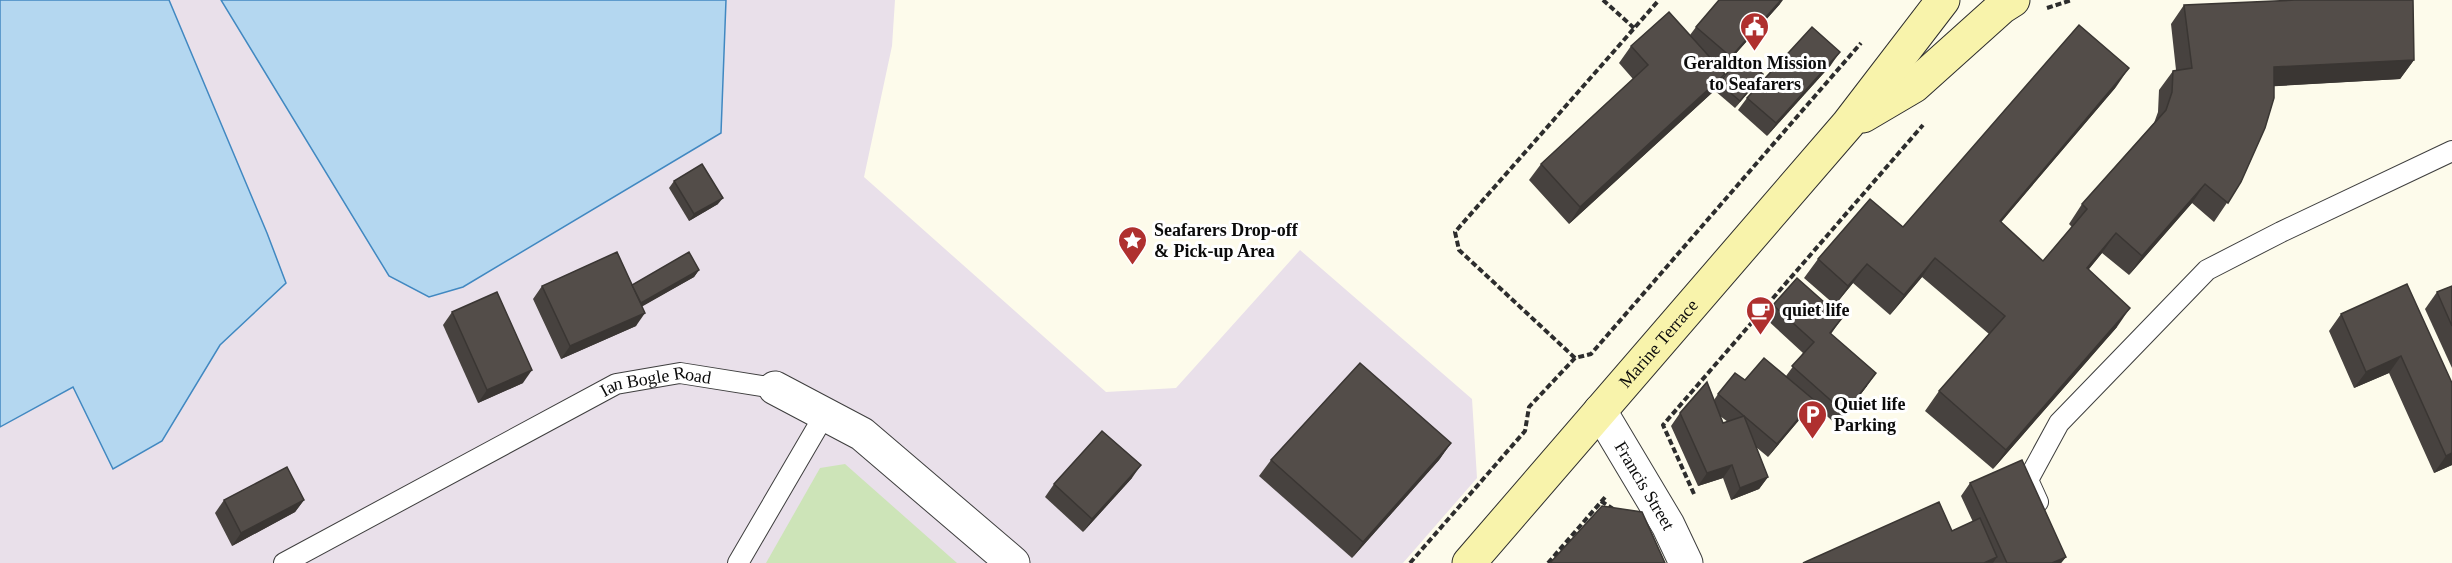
<svg xmlns="http://www.w3.org/2000/svg" width="2452" height="563" viewBox="0 0 2452 563" font-family="Georgia,serif">
<style>
.industrial{fill:#e9e0ea}
.green{fill:#cde4b8}
.water{fill:#b4d7f0;stroke:#4188c1;stroke-width:1.5}
.lines{fill:none;stroke-linecap:round;stroke-linejoin:round}
.lane-casing{stroke:#3e3e3e;stroke-width:22}
.street-casing{stroke:#3e3e3e;stroke-width:35}
.secondary-casing{stroke:#2d2d2d;stroke-width:35}
.path{stroke:#2d2d2d;stroke-width:4;stroke-dasharray:6 3;stroke-linecap:butt}
.lane{stroke:#fff;stroke-width:20}
.street{stroke:#fff;stroke-width:33}
.secondary{stroke:#f8f3ab;stroke-width:33}
.wall{fill:#47423f;fill-rule:evenodd}
.shaded-wall{fill:#3a3633}
.building{fill:#534d49;stroke:#3a3633;stroke-width:1.5}
.labels{text-anchor:middle;dominant-baseline:central;stroke-width:6;stroke-linejoin:round;paint-order:stroke}
.poi-label{font-size:18px;font-weight:bold;fill:#0b0b0b;stroke:#fff;text-anchor:start}
.street-label{font-size:18px;fill:#0b0b0b;stroke:#fff}
</style>
<rect width="100%" height="100%" fill="#fdfbeb"/>
<path class="industrial" d="M169,0H221L389,276L721,133L726,0H895L892,46L864,177L1106,392L1176,388L1300,250L1472,399L1477,478L1403,563H0V427L73,387L113,468L162,441L220,345L286,283L267,233Z"/>
<path class="green" d="M845,464L957,563H766L820,468Z"/>
<g class="water">
<path d="M0,0H169L267,233L286,283L220,345L162,441L113,469L73,387L0,427Z"/>
<path d="M221,0H726L721,133L463,287L429,297L389,276Z"/>
</g>
<g class="lines">
<defs>
<g id="lane">
<path d="M2038,502L2028,480L2059,423L2207,270L2281,232L2452,151"/>
<path id="s1" d="M284,563L616,384L680,373L775,388"/>
<path d="M738,563L825,414"/>
</g>
<g id="street">
<path d="M775,388L862,434L1013,563"/>
<path id="s2" d="M1600,411L1668,525L1686,563"/>
</g>
<g id="secondary">
<path d="M1863,116L1914,86L2002,7L2013,0"/>
<path id="s3" d="M1469,563L1848,124L1943,0"/>
</g>
</defs>
<use href="#lane" class="lane-casing"/>
<use href="#street" class="street-casing"/>
<use href="#secondary" class="secondary-casing"/>
<g class="path">
<path d="M1603,0L1634,28"/>
<path d="M2047,8L2072,0"/>
<path d="M1575,358L1459,250L1455,232L1659,0"/>
<path d="M1694,494L1663,425L1923,125"/>
<path d="M1601,501L1613,509"/>
<path d="M1410,563L1525,431L1529,407L1575,358L1591,354L1861,43"/>
<path d="M1548,563L1607,495"/>
</g>
<use href="#lane" class="lane"/>
<use href="#street" class="street"/>
<use href="#secondary" class="secondary"/>
</g>
<g class="wall">
<path d="M1780,4L1722,69L1725,74L1714,91L1569,224L1529,180L1541,164L1633,79L1619,63L1631,46L1690,35L1696,27Z"/>
<path d="M2184,5L2414,60L2400,79L2274,86L2241,182L2214,222L2192,203L2129,275L2102,253L2089,269L2117,327L1993,469L1925,411L1939,391L1989,334L1922,277L1890,315L1853,283L1835,305L1804,278L1818,259L1903,227L2116,87L2001,222L2043,261L2072,227L2069,224L2082,204L2154,123L2158,112L2159,90L2173,71L2176,70L2171,24Z"/>
<path d="M1831,65L1767,136L1738,110L1747,98Z"/>
<path d="M1763,74L1735,108L1714,90L1719,83Z"/>
<path d="M674,181L718,204L689,221L669,188Z"/>
<path d="M699,270L694,277L642,306L636,326L561,359L533,299L542,286L632,285Z"/>
<path d="M2452,286V368L2425,309L2437,292Z"/>
<path d="M1773,305L1842,318L1831,334L1867,386L1837,425L1812,403L1805,413L1768,457L1756,447L1768,477L1759,489L1731,500L1723,478L1698,486L1671,426L1680,413L1714,400L1718,394L1745,380L1786,376L1803,353L1764,317ZM1720,416L1728,422L1723,423Z"/>
<path d="M452,312L523,383L478,403L443,325Z"/>
<path d="M2341,314L2452,383V465L2434,473L2389,373L2354,388L2329,331Z"/>
<path d="M1451,443L1439,460L1352,558L1259,476L1271,460Z"/>
<path d="M1132,478L1083,532L1045,497L1054,484Z"/>
<path d="M1970,483L2066,557L2061,563H1803L1952,531L1973,522L1961,496Z"/>
<path d="M224,500H304L295,512L232,546L215,513Z"/>
</g>
<g class="shaded-wall">
<path d="M1781,0H1783L1780,4L1722,69L1731,57Z"/>
<path d="M1840,52L1831,65L1767,136L1776,123Z"/>
<path d="M2414,60L2400,79L2261,87L2274,67Z"/>
<path d="M2129,68L2116,87L1986,240L2000,221Z"/>
<path d="M1725,74L1714,91L1569,224L1580,207Z"/>
<path d="M1763,74L1758,81L1735,108L1740,101Z"/>
<path d="M2205,184L2192,203L2129,275L2142,256Z"/>
<path d="M723,198L718,204L689,221L694,214Z"/>
<path d="M2116,233L2102,253L2074,287L2087,268Z"/>
<path d="M1935,258L1922,277L1890,315L1904,295Z"/>
<path d="M1867,264L1853,283L1835,305L1848,286Z"/>
<path d="M699,270L694,277L636,310L641,303Z"/>
<path d="M2130,308L2117,327L1993,469L2006,450Z"/>
<path d="M645,313L636,326L561,359L570,346Z"/>
<path d="M2401,356L2389,373L2354,388L2366,372Z"/>
<path d="M532,370L523,383L478,403L487,390Z"/>
<path d="M1876,373L1867,386L1837,425L1845,413Z"/>
<path d="M1814,400L1805,413L1768,457L1777,444Z"/>
<path d="M1451,443L1439,460L1352,558L1363,542Z"/>
<path d="M2452,453V465L2434,473L2446,456Z"/>
<path d="M1141,465L1132,478L1083,532L1092,519Z"/>
<path d="M1732,465L1723,478L1698,486L1707,473Z"/>
<path d="M1768,477L1759,489L1731,500L1740,488Z"/>
<path d="M304,500L295,512L232,546L241,533Z"/>
<path d="M1997,557L1993,563H1984Z"/>
<path d="M2066,557L2061,563H2052Z"/>
</g>
<g class="building">
<path d="M1719,0H1781L1731,57L1696,27Z"/>
<path d="M2297,0H2413L2414,60L2274,67V98L2265,128L2241,182L2228,203L2205,184L2142,256L2116,233L2087,268L2130,308L2006,450L1939,391L2005,316L1935,258L1904,295L1867,264L1848,286L1818,259L1870,199L1903,227L2079,25L2129,68L2000,221L2043,261L2087,209L2082,204L2166,110L2172,92L2173,71L2192,68L2184,5Z"/>
<path d="M1669,12L1725,74L1580,207L1541,164L1648,65L1631,46Z"/>
<path d="M1812,27L1840,52L1776,123L1747,98Z"/>
<path d="M1741,56L1763,74L1740,101L1719,83Z"/>
<path d="M702,164L723,198L694,214L674,181Z"/>
<path d="M617,252L645,313L570,346L542,286Z"/>
<path d="M689,252L699,270L641,303L632,285Z"/>
<path d="M1797,278L1842,318L1830,333L1876,373L1845,413L1792,366L1814,342L1773,305Z"/>
<path d="M2407,284L2452,383V453L2446,456L2401,356L2366,372L2341,314Z"/>
<path d="M2452,286V326L2437,292Z"/>
<path d="M497,292L532,370L487,390L452,312Z"/>
<path d="M1764,358L1814,400L1777,444L1718,394L1735,373L1745,380Z"/>
<path d="M1360,363L1451,443L1363,542L1271,460Z"/>
<path d="M1707,382L1723,423L1744,416L1768,477L1740,488L1732,465L1707,473L1680,413Z"/>
<path d="M1102,431L1141,465L1092,519L1054,484Z"/>
<path d="M2022,460L2066,557L2052,563H2007L1970,483Z"/>
<path d="M287,467L304,500L241,533L224,500Z"/>
<path d="M1939,502L1952,531L1980,518L1997,557L1984,563H1803Z"/>
<path d="M1602,506L1642,512L1665,563H1550Z"/>
</g>
<defs>
<symbol id="civic-pin" viewBox="-11 -11 22 30"><path d="M0 17L-7.5 6A9.5 9.5 0 1 1 7.5 6Z" fill="#af302f" stroke="#fff"/><path d="M-.6-6.5H3V-4.5H.6V-3L4-1V1h2V6H-6V1h2V-1L-.6-3ZM-1.2 2.5V6h2.4V2.5Z" fill="#fff"/></symbol>
<symbol id="sight-pin" viewBox="-11 -11 22 30"><path d="M0 17L-7.5 6A9.5 9.5 0 1 1 7.5 6Z" fill="#af302f" stroke="#fff"/><path d="M0-6L1.8-2.2L6-1.7L2.9 1.2L3.7 5.4L0 3.3L-3.7 5.4L-2.9 1.2L-6-1.7L-1.8-2.2Z" fill="#fff"/></symbol>
<symbol id="cafe-pin" viewBox="-11 -11 22 30"><path d="M0 17L-7.5 6A9.5 9.5 0 1 1 7.5 6Z" fill="#af302f" stroke="#fff"/><path d="M-5.5-4.5H6V0H3Q3 3.5 0 3.5H-2.5Q-5.5 3.5-5.5 0ZM3-3.2v2h1.7v-2ZM-6 4.5H4V6H-6Z" fill="#fff"/></symbol>
<symbol id="parking-pin" viewBox="-11 -11 22 30"><path d="M0 17L-7.5 6A9.5 9.5 0 1 1 7.5 6Z" fill="#af302f" stroke="#fff"/><path d="M-3.5-5.5H1a3.5 3.5 0 0 1 0 7H-1V5.5H-3.5ZM-1-3.4V-.6H.8a1.4 1.4 0 0 0 0-2.8Z" fill="#fff"/></symbol>
</defs>
<g fill-rule="evenodd">
<use href="#civic-pin" x="1738" y="10" width="33" height="45"/>
<use href="#sight-pin" x="1116" y="224" width="33" height="45"/>
<use href="#cafe-pin" x="1744" y="294" width="33" height="45"/>
<use href="#parking-pin" x="1796" y="398" width="33" height="45"/>
</g>
<g class="labels">
<g class="poi-label">
<text x="1755" y="63" text-anchor="middle">Geraldton Mission<tspan x="1755" dy="21">to Seafarers</tspan></text>
<text x="1154" y="230">Seafarers Drop-off<tspan x="1154" dy="21">&amp; Pick-up Area</tspan></text>
<text x="1782" y="310">quiet life</text>
<text x="1834" y="404">Quiet life<tspan x="1834" dy="21">Parking</tspan></text>
</g>
<g class="street-label">
<text stroke="none"><textPath href="#s3" startOffset="290">Marine Terrace</textPath></text>
<text stroke="none"><textPath href="#s1" startOffset="417">Ian Bogle Road</textPath></text>
<text stroke="none"><textPath href="#s2" startOffset="87">Francis Street</textPath></text>
</g>
</g>
</svg>
